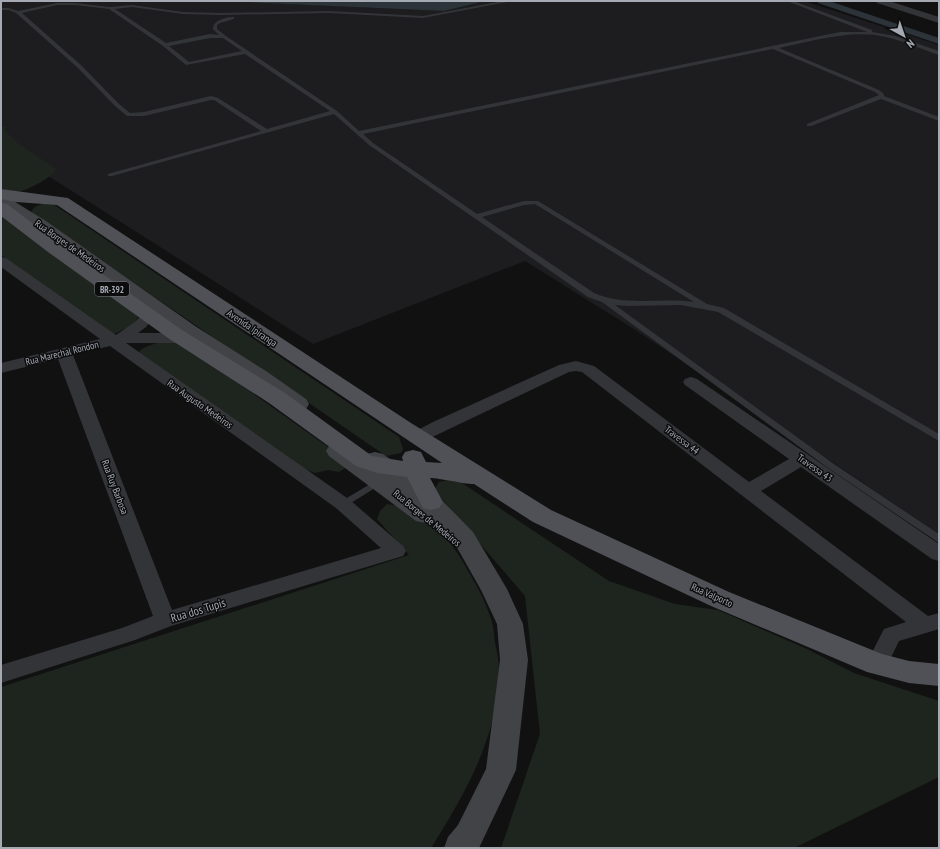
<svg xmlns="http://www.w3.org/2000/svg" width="940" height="849" viewBox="0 0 940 849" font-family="'PT Sans Narrow',sans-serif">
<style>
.built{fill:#1d1d1f}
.green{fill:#1e251e}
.water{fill:#2c343a}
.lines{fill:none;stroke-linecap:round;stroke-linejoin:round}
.canal{fill:#2c343a;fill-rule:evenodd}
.service{fill:#333437;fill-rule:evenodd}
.minor{fill:#333437;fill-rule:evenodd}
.secondary{fill:#414347;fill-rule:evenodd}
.primary{fill:#4f5156;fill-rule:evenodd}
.labels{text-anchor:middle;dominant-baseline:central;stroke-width:3;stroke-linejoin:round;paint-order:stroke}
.shield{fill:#0c0c0d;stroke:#767a80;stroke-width:1}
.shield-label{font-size:9px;font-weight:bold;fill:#a4a9b2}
.street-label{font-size:10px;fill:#a4a9b2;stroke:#0c0c0d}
.near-street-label{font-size:12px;fill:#a4a9b2;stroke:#0c0c0d}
</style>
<rect width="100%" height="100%" fill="#111112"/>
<path class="built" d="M9,1H225L444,11L485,1H804L939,45V534L637,331L525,261L313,344L1,146V2Z"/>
<g class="green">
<path d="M1,127H6L4,130L16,142L56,169C53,177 30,189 21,191C15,192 7,190 1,189Z"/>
<path d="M45,203L53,204L399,437L403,449L401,453L386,456L31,212C34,206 39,205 45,203Z"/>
<path d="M1,214L140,314L134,324L114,334L1,255Z"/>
<path d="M169,341L182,343L352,464L339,472L328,470L315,473L299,467L137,354C143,345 158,343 169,341Z"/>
<path d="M448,480L459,481L609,581L675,604L718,610L807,649L854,673L939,701V777L794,848H501L540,734L525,596L434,490L439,482Z"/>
<path d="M387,504C421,508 447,534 463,562C474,581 486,601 492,622C494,629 494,636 495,643C497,652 499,661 499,670C499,735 465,794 431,848H1V687L409,555L377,519L380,511Z"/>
</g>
<path class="water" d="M223,1H485L444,11Z"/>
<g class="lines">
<path class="canal" d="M817,1H829L939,38V44L818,3Z"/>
<g class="service">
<path d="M503,1H513L423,18L329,13L220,15L183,14L132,7L115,9L166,43L210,34L219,35L213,29C213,20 226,17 234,17V19L220,23L217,25V29L226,36L337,111L359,131L840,32H867L787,1H793L872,30V32L895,36L939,51V55C921,49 904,41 886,37C851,29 814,41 779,48L879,90L884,94V96L939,117V121L881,99L811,126H807V124L879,95L875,92L773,49L363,134L373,143L477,214L524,201H538L707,304L724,308L939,434V441L718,312L681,305L628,306L615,305L834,464L939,534V543L828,468L602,302L588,297L369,145L334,114L112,176H108V174L261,131L214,100H211L144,116H127L115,106L78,68L16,13L9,10H1V8H9L18,11L57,3H75L110,7L132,5L183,12L220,13L329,11L423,16ZM57,5H75L109,9L163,46L186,65L245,54L330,111L267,129L218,98L211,96L144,112L130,113L119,104L82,66L22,13ZM210,38H223L242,51L189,62L169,46ZM535,204L694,302C660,297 626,307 594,293L482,217L524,205Z"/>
<path d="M372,483L375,484L377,486L375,488L346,506H340L338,504L340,502Z"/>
</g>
<g class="minor">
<path d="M876,1H889L939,17V23L877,3Z"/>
<path d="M1,257L6,258L116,335L136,321L144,312L149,311L154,312L156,315L146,327L138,333H184L189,335L192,338L189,341L184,343H126L350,500L403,546L406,551L403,556L171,626L135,640L1,683V665L122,628L153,616L58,359L1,373V363L100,339L1,267ZM110,346L336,508L381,548L172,610L73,355Z"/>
<path d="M576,361L594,366L749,482L789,459L685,385L683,382L685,379L691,377L697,379L939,544V561L932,559L801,467L761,491L928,616L939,613V629L899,641L885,670L877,673L869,670L866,664L884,629L906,622L582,372L576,371L569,372L424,441L418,443L412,441L409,437L412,433L433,422L559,365Z"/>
</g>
<g class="secondary">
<path d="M1,195L7,197L46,221L195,326L266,371L306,399L309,404L306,409L298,411L290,409L252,379L181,334L34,229L1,207Z"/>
<path d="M337,444L345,446L364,459L367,454L375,452L383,454L428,486L473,532L507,589L523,624L528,660L516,770L479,848H444L448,837L458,825L486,769L500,660L497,624L481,590L455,544L433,521L425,523L416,521L329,456L326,451L329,446Z"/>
</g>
<path class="primary" d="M1,189L68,198L411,423L551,510L729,592L882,654L909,661L939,664V686L909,683L867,672L711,606L533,522L474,484C469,485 440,478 430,478L443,502L439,508L431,510L423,508L407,477L377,473L356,466L269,403L168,338L48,252L1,216V203L7,204L60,244L182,330L285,393L372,456L403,461L402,457L405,452L413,450L421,452L426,462L442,463L57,205L16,202L1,199Z"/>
</g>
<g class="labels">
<rect class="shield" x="95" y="282" width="34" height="14" rx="3"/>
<g class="shield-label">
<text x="112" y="289">BR-392</text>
</g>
<g class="street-label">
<text transform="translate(70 246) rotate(35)">Rua Borges de Medeiros</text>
<text transform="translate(252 328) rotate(34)">Avenida Ipiranga</text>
<text transform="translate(62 353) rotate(-14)">Rua Marechal Rondon</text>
<text transform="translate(200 404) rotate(35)">Rua Augusto Medeiros</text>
<text transform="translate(682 440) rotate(37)">Travessa 44</text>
<text transform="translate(815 468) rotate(35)">Travessa 43</text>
<text transform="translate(115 487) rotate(69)">Rua Ruy Barbosa</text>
<text transform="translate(427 518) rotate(39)">Rua Borges de Medeiros</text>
<text transform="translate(712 595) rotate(24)">Rua Valporto</text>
</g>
<g class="near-street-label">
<text transform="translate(198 610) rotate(-17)">Rua dos Tupis</text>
</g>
</g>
<rect width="940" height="849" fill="none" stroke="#a4a9b2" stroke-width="4"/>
<g transform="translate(904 36) rotate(140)" stroke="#0c0c0d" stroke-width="3" paint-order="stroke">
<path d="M0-3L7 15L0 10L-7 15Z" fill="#a4a9b2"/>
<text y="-6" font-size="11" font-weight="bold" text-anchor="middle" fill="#a4a9b2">N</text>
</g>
</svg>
